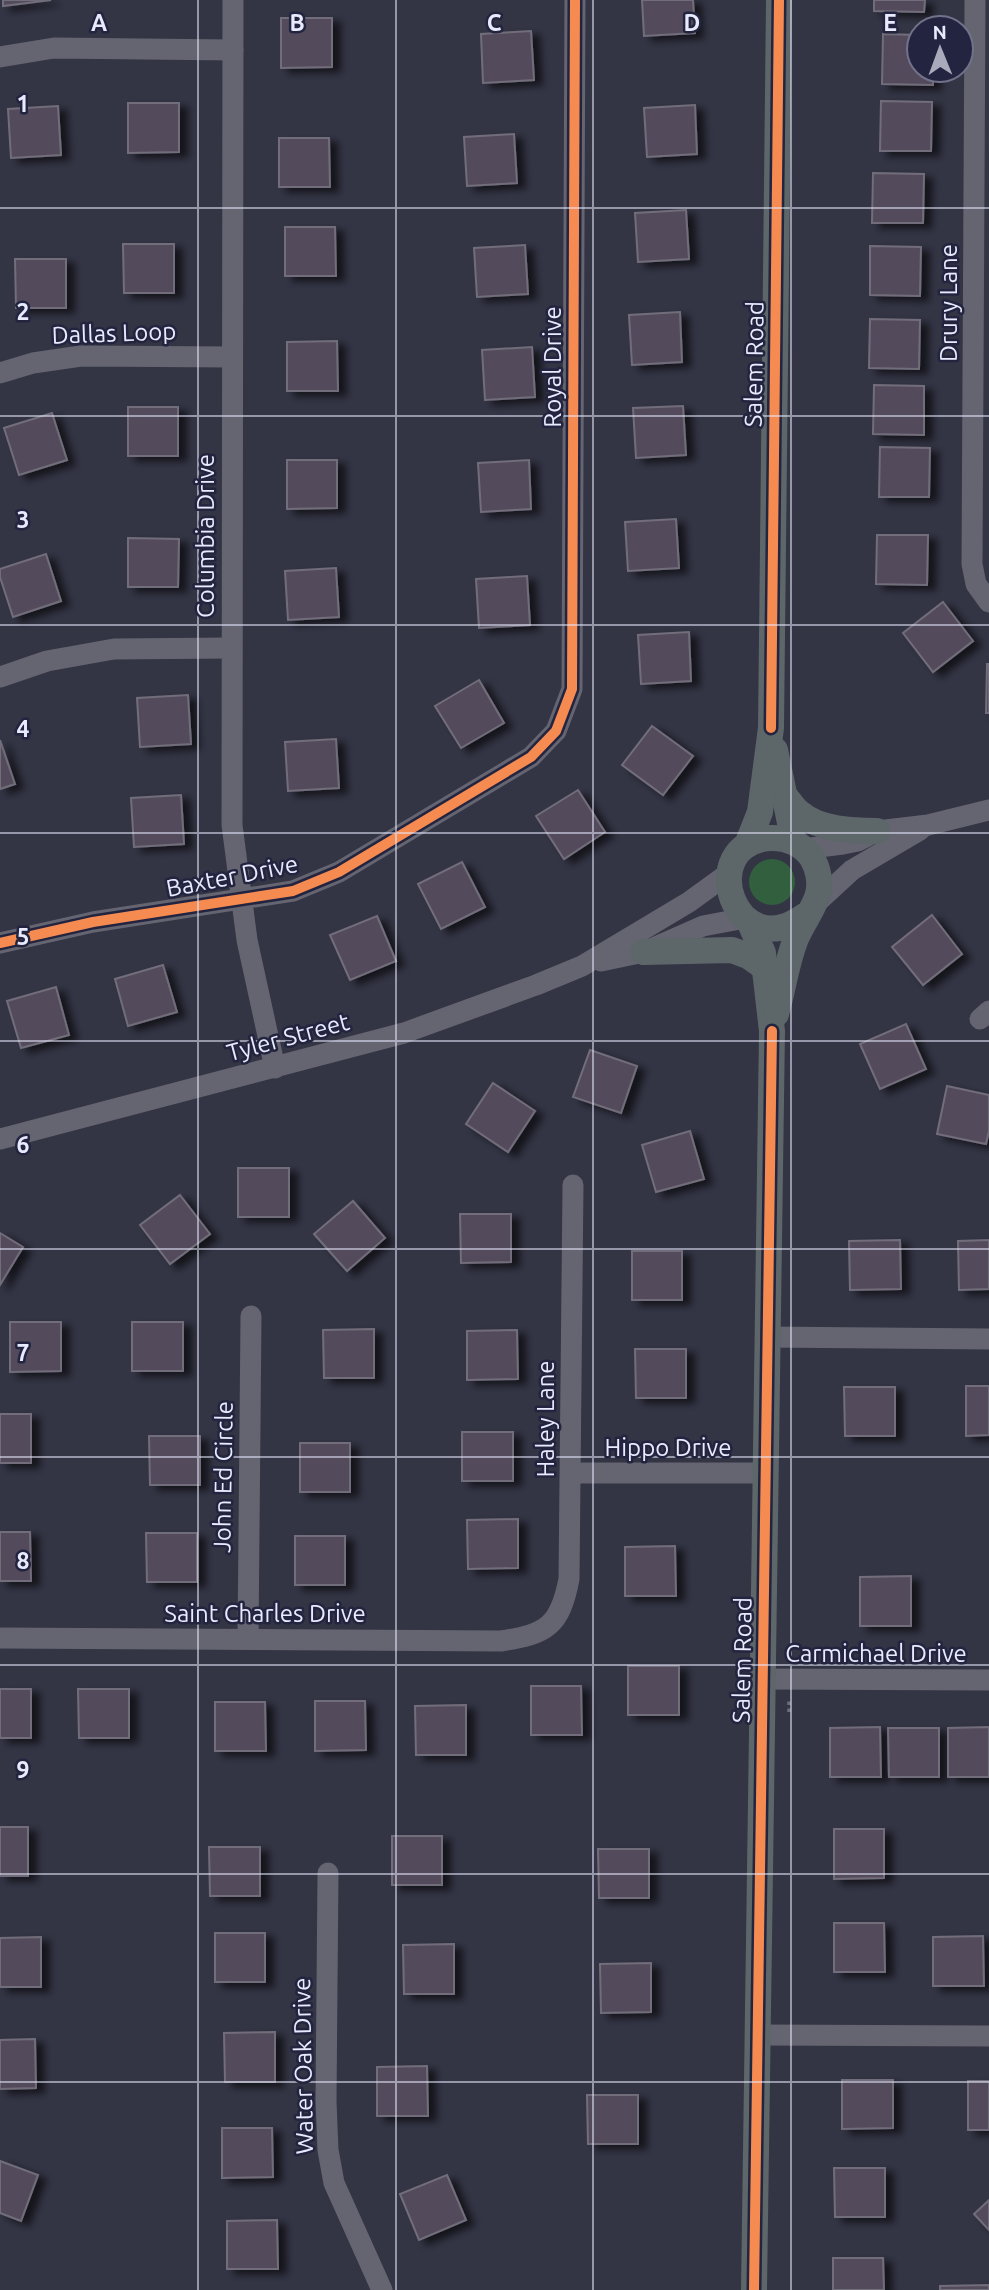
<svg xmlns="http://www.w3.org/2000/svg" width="989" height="2290" viewBox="0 0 989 2290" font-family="Ubuntu,sans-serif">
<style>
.green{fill:#32603f}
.building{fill:#534b5b;stroke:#726d7a;stroke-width:2;filter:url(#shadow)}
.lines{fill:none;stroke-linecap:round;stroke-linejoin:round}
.path{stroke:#6c6d77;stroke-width:3.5;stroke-dasharray:3.5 3.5;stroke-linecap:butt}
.minor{stroke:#656571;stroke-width:21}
.major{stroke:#5d6669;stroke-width:26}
.cycleway-casing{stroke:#23243f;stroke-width:15}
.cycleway{stroke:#f68b52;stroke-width:10}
.grid{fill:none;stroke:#e8eafd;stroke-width:2;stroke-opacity:0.55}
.labels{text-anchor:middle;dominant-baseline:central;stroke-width:5;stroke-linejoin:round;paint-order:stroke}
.street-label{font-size:24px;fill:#e8eafd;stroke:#23243f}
.grid-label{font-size:23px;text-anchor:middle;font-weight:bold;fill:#e8eafd;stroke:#23243f;stroke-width:5;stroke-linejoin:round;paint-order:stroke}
</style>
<defs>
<filter id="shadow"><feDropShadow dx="8" dy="4.5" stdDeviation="3.5" flood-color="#0009"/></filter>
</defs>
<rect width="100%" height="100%" fill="#333444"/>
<circle class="green" cx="772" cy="882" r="23"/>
<g class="building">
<path d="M3,0H51L3,6Z"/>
<path d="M642,0H693L695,33L644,36Z"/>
<path d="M874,0H925L924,12L874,11Z"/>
<path d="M281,18H332V67L281,68Z"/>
<path d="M531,31L534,80L483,83L481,34Z"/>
<path d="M883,34L919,35V70H933V85L882,84Z"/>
<path d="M881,101L932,102L931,151H880Z"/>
<path d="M128,103H179V152L128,153Z"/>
<path d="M695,105L697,154L647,157L644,108Z"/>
<path d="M58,106L61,155L11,158L8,109Z"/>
<path d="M514,134L517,183L467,186L464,137Z"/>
<path d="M279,138H329L330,187H279Z"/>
<path d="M873,173L924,174L923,223H872Z"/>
<path d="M686,210L689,259L638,262L635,213Z"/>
<path d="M285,227H335L336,276H285Z"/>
<path d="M123,244H174V293H124Z"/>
<path d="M525,245L528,294L477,297L474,248Z"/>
<path d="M870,246L921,247L920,296L870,295Z"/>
<path d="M15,259H66V308H16Z"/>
<path d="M680,312L682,362L632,365L629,315Z"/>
<path d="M870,319L920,320L919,369L869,368Z"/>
<path d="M337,341L338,391H287V342Z"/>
<path d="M532,347L535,397L485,400L482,350Z"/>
<path d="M874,385L924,386V435L873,434Z"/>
<path d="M683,406L686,455L636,458L633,408Z"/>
<rect x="128" y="407" width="50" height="49"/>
<path d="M52,413L67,460L19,475L4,428Z"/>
<path d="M880,447L930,448L929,497H879Z"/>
<path d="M287,460H337V508L287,509Z"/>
<path d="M529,460L531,509L481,512L478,463Z"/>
<path d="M676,519L679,568L628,571L625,522Z"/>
<path d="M877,535H928L927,585L876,584Z"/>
<path d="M128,538L179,539L178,587H128Z"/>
<path d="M46,554L61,601L13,617L0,577V569Z"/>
<path d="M336,568L339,617L288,620L285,571Z"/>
<path d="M527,576L530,625L479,628L476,579Z"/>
<path d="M943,602L973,641L933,672L903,633Z"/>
<path d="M689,632L691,681L641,684L638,635Z"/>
<path d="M987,664H989V713H986Z"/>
<path d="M479,680L504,723L461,748L435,706Z"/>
<path d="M188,695L191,744L140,747L137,698Z"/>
<path d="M652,726L693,756L663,795L622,765Z"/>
<path d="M336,739L339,788L288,791L285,742Z"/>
<path d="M0,740L15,784L0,789Z"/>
<path d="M578,790L605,832L564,859L536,816Z"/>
<path d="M181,795L184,844L134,847L131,798Z"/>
<path d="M462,862L485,907L441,929L418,884Z"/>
<path d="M932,915L962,954L923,985L892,947Z"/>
<path d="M377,916L396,961L350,980L330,935Z"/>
<path d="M163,965L177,1012L128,1026L115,979Z"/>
<path d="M56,987L69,1035L21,1048L7,1001Z"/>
<path d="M906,1024L926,1069L880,1089L860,1044Z"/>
<path d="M590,1050L637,1066L621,1113L573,1097Z"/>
<path d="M493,1083L535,1111L508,1152L466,1124Z"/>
<path d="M947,1086L989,1095V1131L986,1144L937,1134Z"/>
<path d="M690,1131L704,1179L656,1192L642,1145Z"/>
<rect x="238" y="1168" width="51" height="49"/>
<path d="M180,1195L210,1234L170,1264L140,1225Z"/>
<path d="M353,1201L385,1238L347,1271L314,1234Z"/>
<path d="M460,1214H511V1262L461,1263Z"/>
<path d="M0,1233L23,1247L0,1285Z"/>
<path d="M900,1240L901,1289L850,1290L849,1241Z"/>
<path d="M989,1240V1289L959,1290L958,1241Z"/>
<rect x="632" y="1251" width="50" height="49"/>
<path d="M10,1322H61V1371L10,1372Z"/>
<rect x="132" y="1322" width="51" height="49"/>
<path d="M374,1329V1378H324L323,1330Z"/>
<path d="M517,1330L518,1379L467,1380V1331Z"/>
<path d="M635,1349H686V1398H636Z"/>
<path d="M966,1386H989V1435L966,1436Z"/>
<path d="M844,1387H895V1436H845Z"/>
<rect x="0" y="1414" width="31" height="49"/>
<rect x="462" y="1432" width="51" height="49"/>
<path d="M149,1436H200V1485H150Z"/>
<rect x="300" y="1443" width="50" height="49"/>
<path d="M518,1519V1568L468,1569L467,1520Z"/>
<path d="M0,1532H30L31,1581H0Z"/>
<path d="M146,1533H197V1582H147Z"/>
<rect x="295" y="1536" width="50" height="49"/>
<path d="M675,1546L676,1596H625V1547Z"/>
<path d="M911,1576V1626H860V1577Z"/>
<rect x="628" y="1666" width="51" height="49"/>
<path d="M531,1686H581L582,1735H531Z"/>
<rect x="0" y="1689" width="31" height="49"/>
<path d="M78,1689H129V1738H79Z"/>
<path d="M315,1701H365L366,1750L315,1751Z"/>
<path d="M215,1702H265L266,1751H215Z"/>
<path d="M466,1705V1755H416L415,1706Z"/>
<path d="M880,1727L881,1777H830V1728Z"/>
<path d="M989,1727V1777H948V1728Z"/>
<path d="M888,1728H939V1777H889Z"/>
<rect x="0" y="1827" width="28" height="49"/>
<path d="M834,1829H884V1878L834,1879Z"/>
<rect x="392" y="1836" width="50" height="49"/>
<path d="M209,1847H260V1896H210Z"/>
<path d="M598,1849H649V1898H599Z"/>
<path d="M834,1923H884L885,1972H834Z"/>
<rect x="215" y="1933" width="50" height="49"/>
<path d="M983,1936L984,1986H933V1937Z"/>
<path d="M41,1937V1987H0V1938Z"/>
<path d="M454,1944V1994H404L403,1945Z"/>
<path d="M651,1963V2012L601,2013L600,1964Z"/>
<path d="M275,2032V2082H225L224,2033Z"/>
<path d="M35,2039L36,2088L0,2089V2040Z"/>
<path d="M427,2066L428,2116H377V2067Z"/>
<path d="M842,2080H893V2128L842,2129Z"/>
<rect x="968" y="2081" width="21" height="49"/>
<path d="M587,2095H638V2144H588Z"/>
<path d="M222,2128H272L273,2177L222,2178Z"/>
<path d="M0,2161L38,2175L21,2221L0,2213Z"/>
<path d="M834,2168H885V2217H835Z"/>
<path d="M447,2175L466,2220L419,2240L400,2194Z"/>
<path d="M989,2200V2230L974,2214Z"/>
<path d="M277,2220L278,2269H227V2221Z"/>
<path d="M833,2258H883L884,2290H833Z"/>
<path d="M989,2285V2290H940V2286Z"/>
</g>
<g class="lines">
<path class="path" d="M789,1712V1700"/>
<g class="minor">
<path d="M233,0L232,825L247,940L275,1068"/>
<path d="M975,0L972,564L976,584L989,602"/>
<path d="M0,57L54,48L233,50"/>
<path d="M0,373L33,363L81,356L232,357"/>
<path d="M0,677L47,661L114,649L231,648"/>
<path d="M803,849L843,844L858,841L877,831L928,825L989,810"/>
<path d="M814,905L852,870L920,830"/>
<path d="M0,943L93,922L293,891L339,872L531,757L556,731L572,689L575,0"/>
<path d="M601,961L644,952L703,926L745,918"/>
<path d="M980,1019L989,1011"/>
<path d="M0,1139L404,1033L536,985L582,966L689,902L729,873"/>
<path d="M767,1337L989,1339"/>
<path d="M572,1473H765"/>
<path d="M0,1638L501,1641C547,1634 560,1626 569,1579L573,1185"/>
<path d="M248,1639L251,1316"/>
<path d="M763,1679L989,1680"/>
<path d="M328,1873L326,2101L328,2150L334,2183L382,2290"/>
<path d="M758,2035L989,2036"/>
</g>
<g class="major">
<path d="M775,750L794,842"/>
<path d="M785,796C790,802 794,809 800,813C819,830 854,831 877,831"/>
<path d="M747,845L760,812L771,728L779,0"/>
<path d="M750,923L763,953L772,1031L754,2290"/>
<path d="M644,952L732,950L748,956L765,968"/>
<path d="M776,1014C783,990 786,965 795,941C801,925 814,909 818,894C821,882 818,868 812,858C803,844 786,837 770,838C694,843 734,969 806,915"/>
</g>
<defs>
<g id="cycleway">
<path d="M771,728L779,0"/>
<path d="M0,943L93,922L293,891L339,872L531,757L556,731L572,689L575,0"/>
<path d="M754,2290L772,1031"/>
</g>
</defs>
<use href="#cycleway" class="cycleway-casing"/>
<use href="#cycleway" class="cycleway"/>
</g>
<path class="grid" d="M198,0V2290M396,0V2290M593,0V2290M791,0V2290M0,208H989M0,416H989M0,625H989M0,833H989M0,1041H989M0,1249H989M0,1457H989M0,1665H989M0,1874H989M0,2082H989"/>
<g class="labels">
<g class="street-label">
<text transform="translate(948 303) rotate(-90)">Drury Lane</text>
<text transform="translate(114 333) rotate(-2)">Dallas Loop</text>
<text transform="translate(754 364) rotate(-89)">Salem Road</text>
<text transform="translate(552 367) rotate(-90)">Royal Drive</text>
<text transform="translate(205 536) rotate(-90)">Columbia Drive</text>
<text transform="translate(232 876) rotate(-11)">Baxter Drive</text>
<text transform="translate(288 1037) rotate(-15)">Tyler Street</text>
<text transform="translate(545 1419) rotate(-90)">Haley Lane</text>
<text x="668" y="1447">Hippo Drive</text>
<text transform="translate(223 1477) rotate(-89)">John Ed Circle</text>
<text x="265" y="1613">Saint Charles Drive</text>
<text x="876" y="1653">Carmichael Drive</text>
<text transform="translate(742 1660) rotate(-89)">Salem Road</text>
<text transform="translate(303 2066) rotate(-91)">Water Oak Drive</text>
</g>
</g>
<g class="grid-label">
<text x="99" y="31">A</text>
<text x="297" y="31">B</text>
<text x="494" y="31">C</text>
<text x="692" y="31">D</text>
<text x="890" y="31">E</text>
<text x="23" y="112">1</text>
<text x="23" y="320">2</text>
<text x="23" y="528">3</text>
<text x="23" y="737">4</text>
<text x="23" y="945">5</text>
<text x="23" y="1153">6</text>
<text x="23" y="1361">7</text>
<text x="23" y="1569">8</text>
<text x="23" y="1778">9</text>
</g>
<g transform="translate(940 49) rotate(359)"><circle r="33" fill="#23243f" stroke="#72738b" stroke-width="2"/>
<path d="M0-5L12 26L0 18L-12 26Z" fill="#a9aabc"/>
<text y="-10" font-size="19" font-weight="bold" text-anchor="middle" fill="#e8eafd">N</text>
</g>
</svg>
